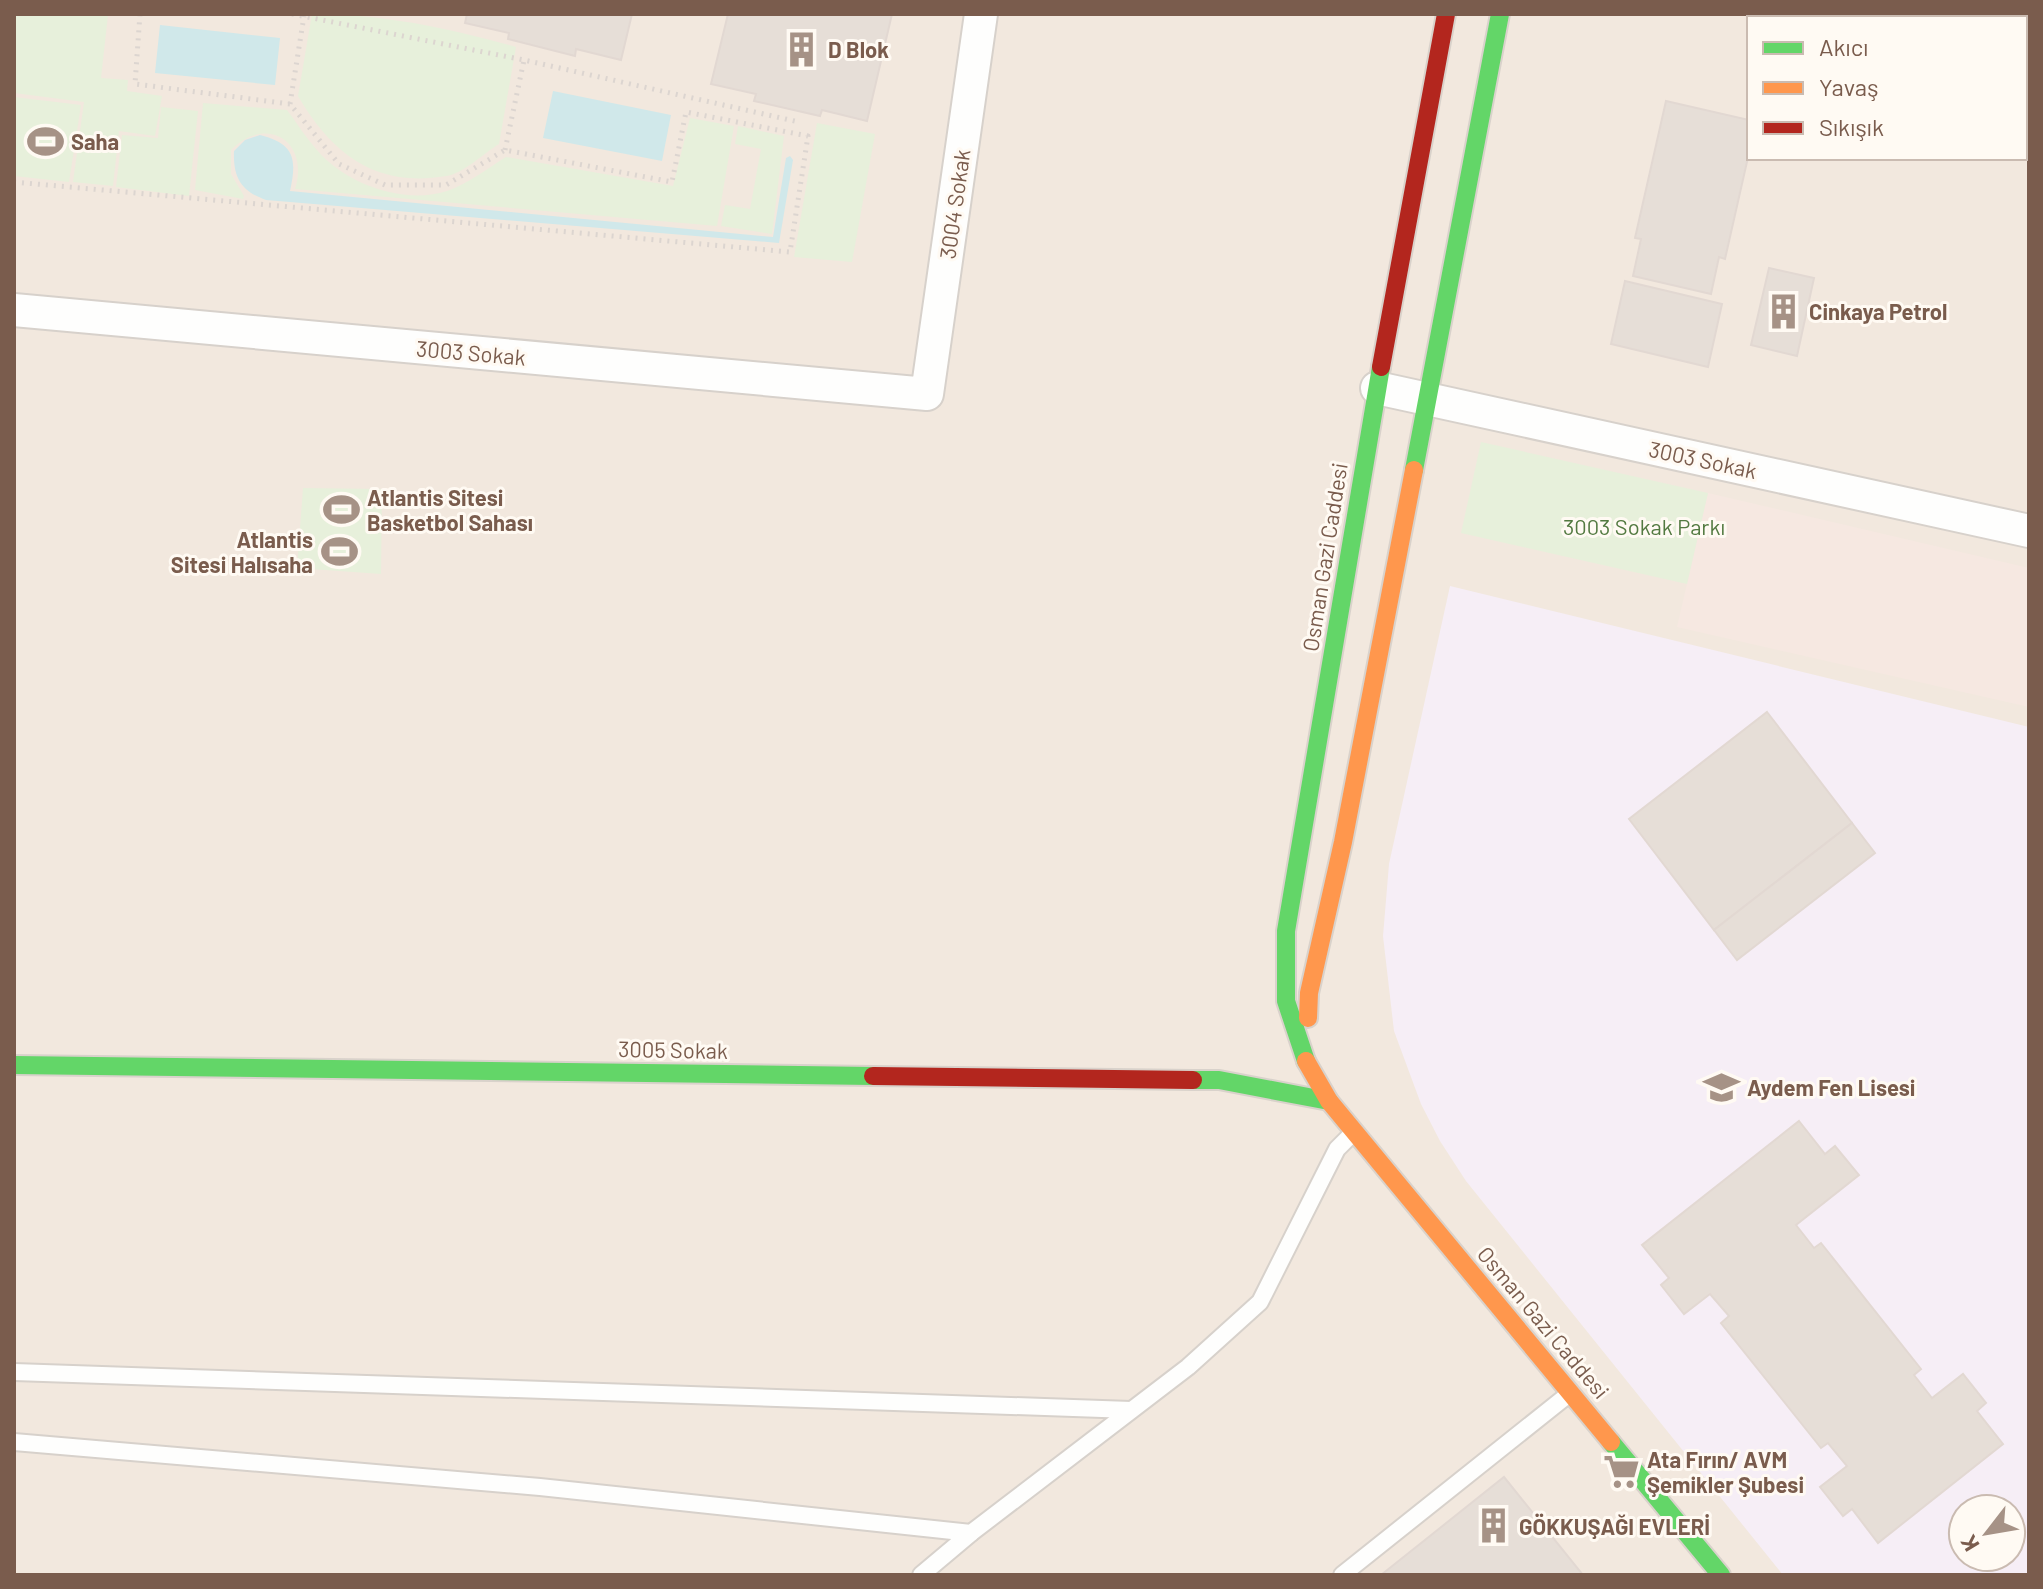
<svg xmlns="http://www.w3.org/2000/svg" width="2043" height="1589" viewBox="0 0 2043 1589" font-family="Barlow,sans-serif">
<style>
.residential{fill:#f2e8de;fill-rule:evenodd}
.commercial{fill:#f6e8e1}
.education{fill:#f6eef6;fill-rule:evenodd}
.green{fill:#e7f0db}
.water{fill:#d0e8ea}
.building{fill:#e6ded7;stroke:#e2d8d2;stroke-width:2}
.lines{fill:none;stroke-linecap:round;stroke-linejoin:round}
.lane-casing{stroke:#d7d1cb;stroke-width:20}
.street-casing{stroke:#d7d1cb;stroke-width:36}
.fast-casing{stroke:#d9d2cb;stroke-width:22}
.slow-casing{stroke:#d9d2cb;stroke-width:22}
.jam-casing{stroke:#d9d2cb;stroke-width:22}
.path{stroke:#dcd5d0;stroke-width:5;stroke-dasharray:2 6;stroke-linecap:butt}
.lane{stroke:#fefefd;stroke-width:16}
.street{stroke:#fefefd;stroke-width:32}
.fast{stroke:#63d668;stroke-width:18}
.slow{stroke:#ff974d;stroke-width:18}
.jam{stroke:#b3261e;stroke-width:18}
.labels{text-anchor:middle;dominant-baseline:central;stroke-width:6;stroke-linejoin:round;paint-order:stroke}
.poi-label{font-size:22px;font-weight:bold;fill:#7a5c4d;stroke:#fffaf3;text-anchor:start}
.street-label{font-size:22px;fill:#7a5c4d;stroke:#fffaf3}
.park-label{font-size:22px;fill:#537a41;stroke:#fffaf3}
</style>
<rect width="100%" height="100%" fill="#f9f5f0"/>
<path class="residential" d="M14,14H2029V1575H14ZM1749,18H2025V158H1749ZM1963,1509H2011V1557H1963Z"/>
<path class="commercial" d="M1708,493L2029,568V707L1677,627Z"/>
<path class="education" d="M1450,586L2029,727V1575H1783L1466,1181L1440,1141L1421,1104L1394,1031L1383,936L1389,864ZM1963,1509H2011V1557H1963Z"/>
<g class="green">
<path d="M14,14L108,15L101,78L128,80L127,91L162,96L155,136L119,131L113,186L73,182L84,102L14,93Z"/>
<path d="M312,14C383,14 448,28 516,47L499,144C484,153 463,174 446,176C375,188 332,154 298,96Z"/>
<path d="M14,97L81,105L69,182L14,176Z"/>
<path d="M203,103L287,110C297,123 306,138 317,150C345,184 404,205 447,191C468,184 488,168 506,157L673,186L690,118L734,126L717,226L295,189C310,142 267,114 231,150V174L244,196L243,199L195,190Z"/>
<path d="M161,107L198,111L189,196L116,187L122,135L158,138Z"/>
<path d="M817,123L875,134L852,262L794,257Z"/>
<path d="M738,126L784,136L772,234L721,226L725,205L750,209L761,149L735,144Z"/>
<path d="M1481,442L1708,493L1687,584L1461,533Z"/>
<path d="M303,488L382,489L381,574L297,568Z"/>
</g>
<g class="water">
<path d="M160,25L280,38L275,85L155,73Z"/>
<path d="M553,91L671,115L662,161L543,138Z"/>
<path d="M260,135C295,144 297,159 290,191L773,237L786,158L790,156L793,160L779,243L266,200C241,191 233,177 234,151L245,140Z"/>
</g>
<g class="building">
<path d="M467,14H632L621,60L576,49L575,56L508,39L509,33L465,23Z"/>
<path d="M728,14H892L867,121L822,110L820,116L754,101L756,94L711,84Z"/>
<path d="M1666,101L1749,120V153L1725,259L1719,257L1711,294L1633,276L1641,239L1635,238Z"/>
<path d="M1769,268L1814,278L1797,356L1751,345Z"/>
<path d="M1625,281L1722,304L1708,367L1611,344Z"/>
<path d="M1767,712L1852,823L1714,930L1629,819Z"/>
<path d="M1852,823L1875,853L1737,960L1714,930Z"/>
<path d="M1799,1121L1825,1154L1835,1146L1859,1175L1796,1225L1814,1248L1821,1243L1921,1369L1914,1375L1932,1398L1963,1374L1986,1403L1977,1411L2003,1444L1878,1543L1852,1509L1843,1516L1820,1487L1847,1466L1828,1443L1821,1448L1721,1323L1729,1316L1710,1294L1684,1314L1661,1285L1669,1278L1642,1245Z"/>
<path d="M1504,1477L1583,1575H1381Z"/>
</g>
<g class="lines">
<defs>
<g id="lane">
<path d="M14,1372L1131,1410"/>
<path d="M14,1442L540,1487L971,1533L1188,1367L1260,1302L1337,1149L1354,1132"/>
<path d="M921,1575L971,1533"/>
<path d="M1342,1575L1569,1394"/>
</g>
<g id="street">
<path d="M14,310L927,394L981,14"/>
<path d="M1377,388L2029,531"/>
</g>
<g id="fast">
<path d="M1414,470L1500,14"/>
<path d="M1306,1061L1286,1001V931L1381,367"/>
<path d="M14,1065L873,1076"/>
<path d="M1193,1080H1219L1329,1101"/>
<path d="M1611,1442L1721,1575"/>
</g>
<g id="slow">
<path d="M1308,1018L1309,993L1343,842L1414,470"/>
<path d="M1306,1061L1329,1101L1611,1442"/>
</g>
<g id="jam">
<path d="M1381,367L1446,14"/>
<path d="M873,1076L1193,1080"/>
</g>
</defs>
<use href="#lane" class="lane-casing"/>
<use href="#street" class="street-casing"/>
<use href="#fast" class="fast-casing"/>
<use href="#slow" class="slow-casing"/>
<use href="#jam" class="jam-casing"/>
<g class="path">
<path d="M292,14L524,60L799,122"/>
<path d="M290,104L304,16"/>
<path d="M505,150L524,60"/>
<path d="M14,182L790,252L808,136L686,112L672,182L505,150L446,185H385L339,164L290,104L135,84L140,14"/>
</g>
<use href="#lane" class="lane"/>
<use href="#street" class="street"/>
<use href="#fast" class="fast"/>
<use href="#slow" class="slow"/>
<use href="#jam" class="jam"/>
</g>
<defs>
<symbol id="building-bare" viewBox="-9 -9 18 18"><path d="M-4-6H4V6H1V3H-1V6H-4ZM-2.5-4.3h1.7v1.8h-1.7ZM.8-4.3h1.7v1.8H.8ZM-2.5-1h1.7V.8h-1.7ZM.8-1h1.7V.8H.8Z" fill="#a69286" stroke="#fffaf3" stroke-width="2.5" paint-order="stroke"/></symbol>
<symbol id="stadium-bare" viewBox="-9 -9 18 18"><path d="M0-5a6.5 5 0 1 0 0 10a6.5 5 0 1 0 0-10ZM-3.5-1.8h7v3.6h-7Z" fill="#a69286" stroke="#fffaf3" stroke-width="2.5" paint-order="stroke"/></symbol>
<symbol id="school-bare" viewBox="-9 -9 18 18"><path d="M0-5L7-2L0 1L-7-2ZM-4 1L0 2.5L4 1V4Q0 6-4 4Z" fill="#a69286" stroke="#fffaf3" stroke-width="2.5" paint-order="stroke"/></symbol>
<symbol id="supermarket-bare" viewBox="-9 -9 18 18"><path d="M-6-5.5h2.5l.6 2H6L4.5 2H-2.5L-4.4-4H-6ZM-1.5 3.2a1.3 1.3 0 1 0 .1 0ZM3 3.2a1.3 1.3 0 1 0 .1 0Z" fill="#a69286" stroke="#fffaf3" stroke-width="2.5" paint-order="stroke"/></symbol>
</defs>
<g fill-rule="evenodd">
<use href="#building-bare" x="776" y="24" width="51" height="51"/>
<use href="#stadium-bare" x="20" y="116" width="51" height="51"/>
<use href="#building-bare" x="1758" y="286" width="51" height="51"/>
<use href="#stadium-bare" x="316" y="484" width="51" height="51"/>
<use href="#stadium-bare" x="314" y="526" width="51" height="51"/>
<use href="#school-bare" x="1696" y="1062" width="51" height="51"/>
<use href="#supermarket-bare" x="1596" y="1446" width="51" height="51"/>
<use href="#building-bare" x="1468" y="1500" width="51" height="51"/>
</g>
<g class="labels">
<g class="poi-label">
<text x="828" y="49">D Blok</text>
<text x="71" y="141">Saha</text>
<text x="1809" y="311">Cinkaya Petrol</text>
<text x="367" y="497">Atlantis Sitesi<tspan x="367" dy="25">Basketbol Sahası</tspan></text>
<text x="313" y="539" text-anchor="end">Atlantis<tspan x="313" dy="25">Sitesi Halısaha</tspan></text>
<text x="1747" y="1087">Aydem Fen Lisesi</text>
<text x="1647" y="1459">Ata Fırın/ AVM<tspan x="1647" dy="25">Şemikler Şubesi</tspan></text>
<text x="1519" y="1526">GÖKKUŞAĞI EVLERİ</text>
</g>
<g class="street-label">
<text transform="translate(954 204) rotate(-82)">3004 Sokak</text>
<text transform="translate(471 352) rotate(5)">3003 Sokak</text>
<text transform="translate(1703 459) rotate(12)">3003 Sokak</text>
<text transform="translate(1324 557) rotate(-81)">Osman Gazi Caddesi</text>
<text transform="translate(673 1049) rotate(1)">3005 Sokak</text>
<text transform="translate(1544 1322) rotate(50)">Osman Gazi Caddesi</text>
</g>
<g class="park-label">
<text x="1644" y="526">3003 Sokak Parkı</text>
</g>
</g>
<rect width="2043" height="1589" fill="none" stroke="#7a5c4d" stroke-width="32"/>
<rect x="1747" y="16" width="280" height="144" fill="#fffaf3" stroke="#cabbb1" stroke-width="2"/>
<rect x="1763" y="42" width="40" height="12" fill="#63d668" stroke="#cabbb1" stroke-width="2"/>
<text x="1819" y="56" font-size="24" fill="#7a5c4d">Akıcı</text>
<rect x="1763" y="82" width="40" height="12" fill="#ff974d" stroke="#cabbb1" stroke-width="2"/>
<text x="1819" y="96" font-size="24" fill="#7a5c4d">Yavaş</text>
<rect x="1763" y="122" width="40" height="12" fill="#b3261e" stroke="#cabbb1" stroke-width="2"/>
<text x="1819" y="136" font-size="24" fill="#7a5c4d">Sıkışık</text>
<g transform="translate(1987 1533) rotate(239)"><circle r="38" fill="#fffaf3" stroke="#cabbb1" stroke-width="2"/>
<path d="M0-6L14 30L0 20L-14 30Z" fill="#a69286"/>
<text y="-12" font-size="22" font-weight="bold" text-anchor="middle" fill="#7a5c4d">K</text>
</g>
</svg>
